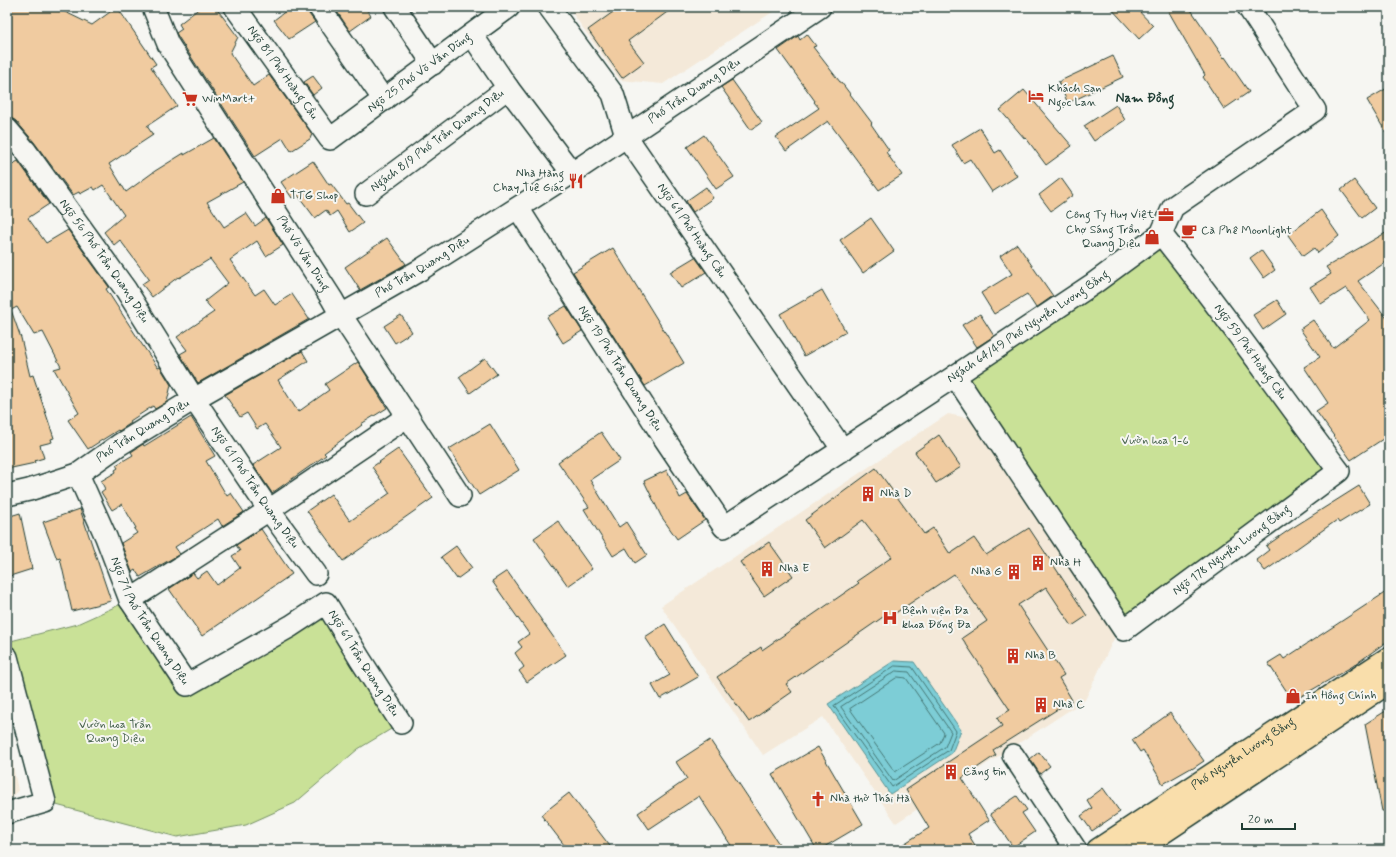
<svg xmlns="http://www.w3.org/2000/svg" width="1396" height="857" viewBox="0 0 1396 857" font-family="Mynerve,sans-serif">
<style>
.built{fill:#f4e9d9}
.green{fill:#c9e197;stroke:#748f66}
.water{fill:#7dcdd6;stroke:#579395}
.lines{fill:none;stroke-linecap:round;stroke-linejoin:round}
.shore{stroke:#457775;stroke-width:1}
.building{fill:#f0cba0;stroke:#1f3d34}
.minor-casing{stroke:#1f3d34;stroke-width:24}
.primary-casing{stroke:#1f3d34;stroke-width:25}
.minor{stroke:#f6f6f2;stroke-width:21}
.primary{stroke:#f9deab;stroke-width:22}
.labels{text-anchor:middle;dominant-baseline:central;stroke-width:4;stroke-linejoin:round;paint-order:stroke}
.street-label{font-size:12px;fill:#1f3d34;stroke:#f6f6f2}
.poi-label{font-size:12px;fill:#1f3d34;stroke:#f6f6f2;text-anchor:start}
.park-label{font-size:12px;fill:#415e48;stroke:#f6f6f2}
.neighbourhood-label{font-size:13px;font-weight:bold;fill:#1f3d34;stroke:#f6f6f2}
</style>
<rect width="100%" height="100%" fill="#f6f6f2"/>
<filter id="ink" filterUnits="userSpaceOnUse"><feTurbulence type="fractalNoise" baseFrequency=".025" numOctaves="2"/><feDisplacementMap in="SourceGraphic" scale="8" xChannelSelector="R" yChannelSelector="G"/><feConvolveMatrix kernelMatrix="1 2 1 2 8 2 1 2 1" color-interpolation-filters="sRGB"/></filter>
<g filter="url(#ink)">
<g class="built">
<path d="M568,7H780L663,84L620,80Z"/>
<path d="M948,414L977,420L1118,630L1085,700L896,823L823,717L763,755L661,606Z"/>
<path d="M7,733L18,791L7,803Z"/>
</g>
<g class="green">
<path d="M1164,245L1333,471L1125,619L965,382Z"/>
<path d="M130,600L187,685L326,603L401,723L358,749L295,803L246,825L177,837L45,802L7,658V642L77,624Z"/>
</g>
<path class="water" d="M894,661L914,662L961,730L952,753L890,794L828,704Z"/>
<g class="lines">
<g class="shore">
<path d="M895,666L912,667L956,731L949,750L892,787L834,706Z"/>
<path d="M896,671L909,672L951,732L945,747L893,781L841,707Z"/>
<path d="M898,677L906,678L944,733L940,743L895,772L850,709Z"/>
</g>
</g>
<g class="building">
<path d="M7,7H55L92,25L117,7L156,64L151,67L177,106L147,126L153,135L109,164L126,192L155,171L184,153V155L214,138L243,182L207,202L224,227L246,213L255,226L266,218L283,245L266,256L257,241L230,260L255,295L264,289L275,305L292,294L309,319L198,383L180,354L187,350L177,337L214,312L205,301L228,283L210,259L179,278L178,277L152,297L142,284L149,279L120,240L114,245L104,232L124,215L103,185L95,190L93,187L80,194L79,192L73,195L34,142L16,121L11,118L7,117Z"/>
<path d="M201,7H215L223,17L238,37L230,53L253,86L269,75L312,134L310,139L291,151L283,138L255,156L179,38L176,33L182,29L179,24Z"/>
<path d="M291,7H307L309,14L315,22L289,39L274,20Z"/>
<path d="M334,7H365L371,16L350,31Z"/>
<path d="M620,7H674L628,41L644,62L622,78L588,30Z"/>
<path d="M1110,7H1135L1153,26L1139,39Z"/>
<path d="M1166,7H1189L1224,58L1225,57L1249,92L1224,109L1203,77L1205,75Z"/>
<path d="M807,34L816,46L813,47L840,82H841L872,123L871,124L889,150L886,152L902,175L879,190L828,121L786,151L776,137L819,108L814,102L815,101L778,50L798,36L800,40Z"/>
<path d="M1113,56L1123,77L1068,103L1058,82Z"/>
<path d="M313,76L322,88L313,95L304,82Z"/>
<path d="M732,80L762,122L751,130L721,87Z"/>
<path d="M1389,87V138L1367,100Z"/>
<path d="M1024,90L1072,146L1046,165L1026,138L1025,139L1000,110Z"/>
<path d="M1116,105L1125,120L1094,141L1084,126Z"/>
<path d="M980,128L995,153L1000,150L1017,176L992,192L970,159L963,163L952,145Z"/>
<path d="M704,135L734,177L716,189L687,147Z"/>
<path d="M18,161L49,204L28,218L46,243L68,230L109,287L106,289L141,343L158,368L160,367L171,385L167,402L155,409L153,406L130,421L131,423L119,431L118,430L88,449L68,420L79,413L54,369L61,367L43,332L34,335L17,307L11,310L21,338L30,376L33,375L54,438L51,439L52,442L40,445L44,458L34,461L35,463L7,469V167Z"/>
<path d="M313,161L329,185L331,184L346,204L348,203L363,223L350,232L337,211L330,216L326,210L315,218L297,194L292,198L281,182Z"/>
<path d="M1061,178L1073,195L1051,211L1039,195Z"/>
<path d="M1354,180L1375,208L1362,218L1341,190Z"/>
<path d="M706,187L713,198L693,212L686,201Z"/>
<path d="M1321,210L1339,236L1318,253L1314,248L1303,256L1288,235Z"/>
<path d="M871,218L894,251L863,273L840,240Z"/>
<path d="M1389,231V260L1358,281L1389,321V435L1351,460L1316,411L1328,403L1304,367L1320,357L1300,329L1313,320L1333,348L1370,320L1346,288L1321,304L1310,287L1331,274L1326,267Z"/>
<path d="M387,238L406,264L360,290L345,267Z"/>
<path d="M1017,244L1053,296L1036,308L1027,294L994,314L981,293L1012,274L1000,256Z"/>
<path d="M613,248L684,363L645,386L573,272Z"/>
<path d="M1261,250L1275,270L1264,278L1250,258Z"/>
<path d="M695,257L706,272L681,288L670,272Z"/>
<path d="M822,290L846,332L804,356L780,314Z"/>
<path d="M1277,300L1286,314L1263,330L1253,315Z"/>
<path d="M566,306L582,331L563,343L547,317Z"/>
<path d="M980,314L994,336L977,347L962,325Z"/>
<path d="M401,315L412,332L395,343L384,326Z"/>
<path d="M302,351L308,361L278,380L298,412L329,390L325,384L358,362L387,408L361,424L362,425L324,453L326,455L272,493L253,465L281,447L265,424L257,429L247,413L240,417L225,395Z"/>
<path d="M485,358L497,374L470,393L459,377Z"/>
<path d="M191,417L215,456L206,461L227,496L231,493L244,512L222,526L218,519L175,547L180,554L140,577L135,570L132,572L121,543L137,533L134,529L136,528L122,504L112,510L101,492L105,489L101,481L116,472L115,470L118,468L116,465L133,455L131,452L143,444L144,446Z"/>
<path d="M490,424L519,470L479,495L449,449Z"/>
<path d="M601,432L620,460L590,480L619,527L626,522L647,555L635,563L626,548L613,556L584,509L589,507L558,462Z"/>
<path d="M939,435L961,467L936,483L915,452Z"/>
<path d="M398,449L433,498L343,561L307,511L331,494L350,521L390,493L372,467Z"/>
<path d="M876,468L924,534L933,528L950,554L974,538L986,555L1029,528L1087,616L1072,626L1046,587L1018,605L1064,675L1059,678L1072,700L993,750L996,755L962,778L989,820L968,834L978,850H894L929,828L906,790L1002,726L997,718L1010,710L962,638L987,621L954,574L885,620L883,617L786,684L792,692L749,722L717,677L761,647L762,650L859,583L857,581L892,557L863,520L825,548L805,520Z"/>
<path d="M667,470L680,498L687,494L705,520L677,539L661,516L644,481Z"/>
<path d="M1359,486L1370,504L1339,523L1337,520L1265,571L1256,560L1269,550L1266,546L1289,530Z"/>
<path d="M80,509L111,601L72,611L60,558L57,559L43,522Z"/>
<path d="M20,513L32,569L7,577V517Z"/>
<path d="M558,521L592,569L568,586L534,538Z"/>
<path d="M261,529L292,574L202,636L169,589L193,573L197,578L207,571L217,585L240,568L232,556L240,551L236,545Z"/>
<path d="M769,542L793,576L764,596L740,562Z"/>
<path d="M456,546L472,568L457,579L441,557Z"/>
<path d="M507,571L566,655L527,682L519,671L524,667L515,653L522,647L518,642L529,634L492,581Z"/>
<path d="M1389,590V640L1353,666L1293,701L1268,663L1281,655L1284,659Z"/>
<path d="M665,624L698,677L660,699L652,685L670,675L645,637Z"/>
<path d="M1389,709V811H1382L1365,724Z"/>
<path d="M1170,713L1204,761L1192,769L1191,768L1163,784L1143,750L1140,752L1132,740Z"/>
<path d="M710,740L783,850H734L699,796L649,829L638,813L687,779L676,762Z"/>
<path d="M818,747L863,824L819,850H817L772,774Z"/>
<path d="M1039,752L1050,766L1040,774L1030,759Z"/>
<path d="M1103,788L1120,812L1092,831L1081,816L1092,808L1087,800Z"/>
<path d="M569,793L613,850H568L541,815Z"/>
<path d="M1017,796L1027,810L1022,813L1035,832L1013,847L990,814Z"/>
</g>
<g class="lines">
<defs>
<g id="minor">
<path id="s1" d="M153,7L168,44L332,299L341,315L460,496"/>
<path id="s2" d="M235,7L330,139L509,7"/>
<path d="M319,7L384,100"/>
<path d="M395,7L433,64"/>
<path id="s3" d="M549,7L613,94L626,136L843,450"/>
<path d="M472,35L508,88L572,173"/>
<path id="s4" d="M7,129L25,150L126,290L194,399L269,510L316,574"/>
<path id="s5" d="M366,194L508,88"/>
<path id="s6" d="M518,208L664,438L724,527L955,376L1093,284L1161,234L1173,207L1315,110L1248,7"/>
<path id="s7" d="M955,376L1124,630L1339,471C1279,392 1223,311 1161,234"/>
<path id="s8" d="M78,474L106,537L130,600L187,685L291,626L326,603L360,659L401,723"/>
<path id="s9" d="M7,495L29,490L78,474L119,445L194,399L420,270L572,173L820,7"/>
<path d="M130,600L269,510L408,416"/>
<path d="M7,657L45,802L7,813"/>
<path d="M1013,755L1076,850"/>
</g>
<g id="primary">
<path id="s10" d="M1098,850L1389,658"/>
<path d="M1136,850L1389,682"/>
</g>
</defs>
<use href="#minor" class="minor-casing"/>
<use href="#primary" class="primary-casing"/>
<use href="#minor" class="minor"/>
<use href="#primary" class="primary"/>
</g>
</g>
<defs>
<symbol id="hotel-bare" viewBox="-9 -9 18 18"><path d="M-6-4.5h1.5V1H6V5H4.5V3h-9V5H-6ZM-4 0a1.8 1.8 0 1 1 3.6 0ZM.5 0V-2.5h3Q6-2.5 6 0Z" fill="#c8321e" stroke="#f6f6f2" stroke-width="2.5" paint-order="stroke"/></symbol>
<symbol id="supermarket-bare" viewBox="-9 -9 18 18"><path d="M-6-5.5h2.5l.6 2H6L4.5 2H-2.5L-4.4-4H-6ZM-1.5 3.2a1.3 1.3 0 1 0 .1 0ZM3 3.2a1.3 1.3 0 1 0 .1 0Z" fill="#c8321e" stroke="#f6f6f2" stroke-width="2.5" paint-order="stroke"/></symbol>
<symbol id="restaurant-bare" viewBox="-9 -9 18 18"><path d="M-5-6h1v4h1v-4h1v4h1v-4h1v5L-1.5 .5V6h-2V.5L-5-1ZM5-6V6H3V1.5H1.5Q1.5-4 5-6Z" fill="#c8321e" stroke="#f6f6f2" stroke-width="2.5" paint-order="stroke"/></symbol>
<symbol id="shop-bare" viewBox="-9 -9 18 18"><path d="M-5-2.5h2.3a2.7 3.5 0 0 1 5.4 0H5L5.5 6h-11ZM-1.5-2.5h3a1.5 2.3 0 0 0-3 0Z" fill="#c8321e" stroke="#f6f6f2" stroke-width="2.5" paint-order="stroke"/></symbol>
<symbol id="office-bare" viewBox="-9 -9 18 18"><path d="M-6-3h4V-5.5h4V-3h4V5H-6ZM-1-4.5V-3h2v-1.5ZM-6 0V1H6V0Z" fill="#c8321e" stroke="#f6f6f2" stroke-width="2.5" paint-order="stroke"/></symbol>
<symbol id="cafe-bare" viewBox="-9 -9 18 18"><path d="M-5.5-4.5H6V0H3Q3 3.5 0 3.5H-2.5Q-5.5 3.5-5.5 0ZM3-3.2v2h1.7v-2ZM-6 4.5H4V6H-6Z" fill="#c8321e" stroke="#f6f6f2" stroke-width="2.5" paint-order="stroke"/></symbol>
<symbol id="building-bare" viewBox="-9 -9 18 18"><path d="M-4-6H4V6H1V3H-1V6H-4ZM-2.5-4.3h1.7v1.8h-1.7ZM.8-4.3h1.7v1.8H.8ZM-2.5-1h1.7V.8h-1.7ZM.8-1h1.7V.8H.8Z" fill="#c8321e" stroke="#f6f6f2" stroke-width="2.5" paint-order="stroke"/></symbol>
<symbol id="hospital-bare" viewBox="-9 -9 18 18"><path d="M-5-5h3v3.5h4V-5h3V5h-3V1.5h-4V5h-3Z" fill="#c8321e" stroke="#f6f6f2" stroke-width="2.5" paint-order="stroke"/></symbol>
<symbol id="church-bare" viewBox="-9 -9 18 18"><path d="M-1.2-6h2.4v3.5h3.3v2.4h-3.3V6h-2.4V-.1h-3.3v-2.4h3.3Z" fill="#c8321e" stroke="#f6f6f2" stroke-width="2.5" paint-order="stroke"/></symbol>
</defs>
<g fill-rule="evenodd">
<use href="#hotel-bare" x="1025" y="85" width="22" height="22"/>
<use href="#supermarket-bare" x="179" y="88" width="22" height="22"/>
<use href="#restaurant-bare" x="565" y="170" width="22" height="22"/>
<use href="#shop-bare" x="267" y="185" width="22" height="22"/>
<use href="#office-bare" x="1155" y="204" width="22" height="22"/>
<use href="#cafe-bare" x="1178" y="220" width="22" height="22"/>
<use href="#shop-bare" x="1141" y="226" width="22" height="22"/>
<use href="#building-bare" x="857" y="483" width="22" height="22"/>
<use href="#building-bare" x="1027" y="552" width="22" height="22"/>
<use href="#building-bare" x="756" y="558" width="22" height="22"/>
<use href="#building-bare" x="1003" y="561" width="22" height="22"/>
<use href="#hospital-bare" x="879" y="607" width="22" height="22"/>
<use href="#building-bare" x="1002" y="645" width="22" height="22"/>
<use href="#shop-bare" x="1282" y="685" width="22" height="22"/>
<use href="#building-bare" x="1030" y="694" width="22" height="22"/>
<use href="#building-bare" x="940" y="761" width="22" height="22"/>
<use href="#church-bare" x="807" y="788" width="22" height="22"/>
</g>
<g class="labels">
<g class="street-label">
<text stroke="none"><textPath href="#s2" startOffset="81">Ngõ 81 Phố Hoàng Cầu</textPath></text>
<text stroke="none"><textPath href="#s2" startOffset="274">Ngõ 25 Phố Võ Văn Dũng</textPath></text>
<text stroke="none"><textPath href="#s9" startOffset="800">Phố Trần Quang Diệu</textPath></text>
<text stroke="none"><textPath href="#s5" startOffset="89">Ngách 8/9 Phố Trần Quang Diệu</textPath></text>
<text stroke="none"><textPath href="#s3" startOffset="267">Ngõ 61 Phố Hoàng Cầu</textPath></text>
<text stroke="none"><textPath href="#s1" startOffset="289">Phố Võ Văn Dũng</textPath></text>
<text stroke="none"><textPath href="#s4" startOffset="164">Ngõ 56 Phố Trần Quang Diệu</textPath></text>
<text stroke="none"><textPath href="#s9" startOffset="476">Phố Trần Quang Diệu</textPath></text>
<text stroke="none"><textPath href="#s6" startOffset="744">Ngách 64/49 Phố Nguyễn Lương Bằng</textPath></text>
<text transform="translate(1250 352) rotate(54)">Ngõ 59 Phố Hoàng Cầu</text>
<text stroke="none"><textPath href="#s6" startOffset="190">Ngõ 19 Phố Trần Quang Diệu</textPath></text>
<text stroke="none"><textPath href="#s9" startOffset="152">Phố Trần Quang Diệu</textPath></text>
<text stroke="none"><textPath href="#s4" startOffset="436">Ngõ 61 Phố Trần Quang Diệu</textPath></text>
<text stroke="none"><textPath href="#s7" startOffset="439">Ngõ 178 Nguyễn Lương Bằng</textPath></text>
<text stroke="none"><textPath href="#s8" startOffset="164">Ngõ 71 Phố Trần Quang Diệu</textPath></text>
<text stroke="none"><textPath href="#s8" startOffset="471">Ngõ 61 Trần Quang Diệu</textPath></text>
<text stroke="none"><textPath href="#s10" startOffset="174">Phố Nguyễn Lương Bằng</textPath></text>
</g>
<g class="poi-label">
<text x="1048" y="89">Khách Sạn<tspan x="1048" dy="14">Ngọc Lan</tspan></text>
<text x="202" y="99">WinMart+</text>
<text x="564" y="174" text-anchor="end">Nhà Hàng<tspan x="564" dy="14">Chay Tuệ Giác</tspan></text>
<text x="290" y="196">TTG Shop</text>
<text x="1154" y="215" text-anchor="end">Công Ty Huy Việt</text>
<text x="1140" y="230" text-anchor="end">Chợ Sáng Trần<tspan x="1140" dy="14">Quang Diệu</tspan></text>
<text x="1201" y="231">Cà Phê Moonlight</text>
<text x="880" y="494">Nhà D</text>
<text x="1050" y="563">Nhà H</text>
<text x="779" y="569">Nhà E</text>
<text x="1002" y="572" text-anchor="end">Nhà G</text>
<text x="902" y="611">Bệnh viện Đa<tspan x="902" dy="14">khoa Đống Đa</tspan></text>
<text x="1025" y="656">Nhà B</text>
<text x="1305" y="696">In Hồng Chính</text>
<text x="1053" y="705">Nhà C</text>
<text x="963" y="772">Căng tin</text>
<text x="830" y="799">Nhà thờ Thái Hà</text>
</g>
<g class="park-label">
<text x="1155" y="441">Vườn hoa 1-6</text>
<text x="115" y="725">Vườn hoa Trần<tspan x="115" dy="14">Quang Diệu</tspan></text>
</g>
<g class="neighbourhood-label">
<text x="1145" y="98">Nam Đồng</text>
</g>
</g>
<rect width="1396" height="857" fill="none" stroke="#f6f6f2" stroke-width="24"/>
<rect x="12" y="12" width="1372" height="833" fill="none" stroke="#1f3d34" stroke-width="1.5" filter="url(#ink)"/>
<path d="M1242 823v6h53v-6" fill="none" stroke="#1f3d34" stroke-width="2"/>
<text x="1248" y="823" font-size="12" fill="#1f3d34" stroke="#f6f6f2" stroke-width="3" paint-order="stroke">20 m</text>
</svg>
